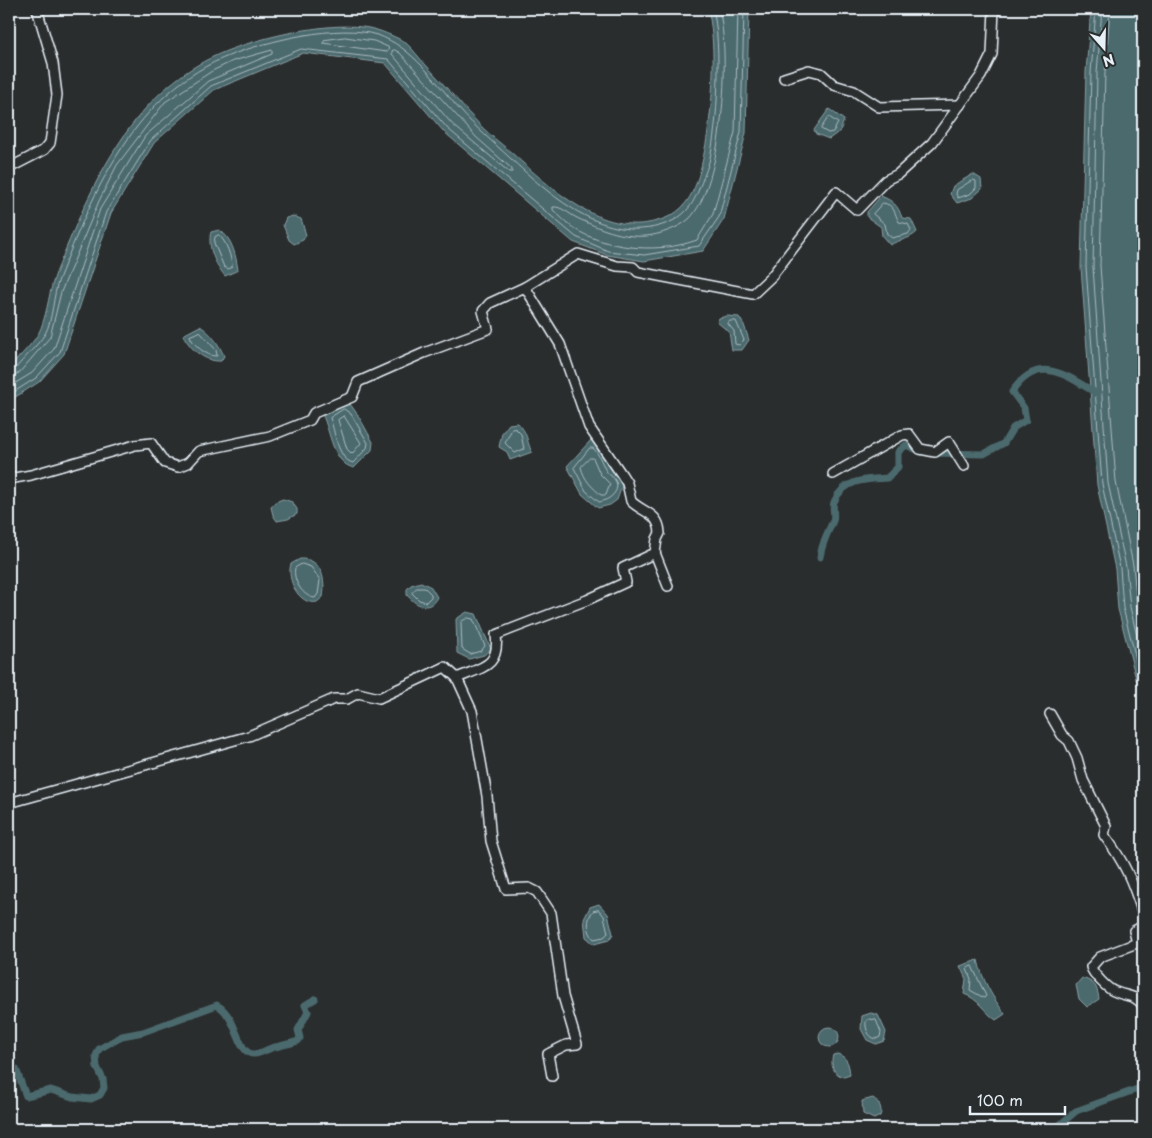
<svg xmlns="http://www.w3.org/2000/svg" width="1152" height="1138" viewBox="0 0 1152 1138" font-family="'Playpen Sans',sans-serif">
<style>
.water{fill:#4c6a6e;stroke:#8aa0a5}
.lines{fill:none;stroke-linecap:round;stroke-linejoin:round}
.shore{stroke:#aabbc1;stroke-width:1}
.canal{stroke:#4c6a6e;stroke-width:7}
.minor-casing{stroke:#e8f1f8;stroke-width:12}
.minor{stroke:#2a2d2e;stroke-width:9}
</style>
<rect width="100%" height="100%" fill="#2a2d2e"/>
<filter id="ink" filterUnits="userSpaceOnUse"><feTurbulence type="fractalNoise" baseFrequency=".02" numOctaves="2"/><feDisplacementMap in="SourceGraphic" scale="10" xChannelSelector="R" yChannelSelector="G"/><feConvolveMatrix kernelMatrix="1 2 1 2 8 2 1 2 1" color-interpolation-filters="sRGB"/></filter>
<g filter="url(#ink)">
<g class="water">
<path d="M708,9H749L746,133L724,219L703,251L644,261L607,255L573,242L444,132L385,63L303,53L214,90L154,143L111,213L64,354L39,382L9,401V368C19,356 36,342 41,328C48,310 49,291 56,273C92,184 133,86 229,50C266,36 343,17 380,31C388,34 399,38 406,43C413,49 419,58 425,64C445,85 463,108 483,128C492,137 503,145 513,154C551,188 602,237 657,221C678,215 688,204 696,184C711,141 719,54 708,9Z"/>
<path d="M1091,9H1143V706L1118,609L1115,569L1097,485L1081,267L1086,72Z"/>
<path d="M829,109L844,120L840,131L829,139L816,134L814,130Z"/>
<path d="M973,174L981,179L982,189L972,198L957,203L950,194L953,186Z"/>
<path d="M881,196C893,201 898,205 902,218L911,219L917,232C909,240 900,239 890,245L882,236L881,227L867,217V212Z"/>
<path d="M293,216L301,219L306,235L303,240L294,244L289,240L283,225L286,218Z"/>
<path d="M219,230C232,237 236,256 238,270L225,276C215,264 207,247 211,232Z"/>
<path d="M727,316L739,317L744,325L749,340L742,350H732L729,332L717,322L719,318Z"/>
<path d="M200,326C211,333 219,344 224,356L221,361C205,362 191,350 183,335Z"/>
<path d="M343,404H350C359,415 366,430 373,442L372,450L354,468C332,463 331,432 322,414Z"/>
<path d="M517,423C528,431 526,441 532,452L510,460L507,452L499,447L502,433L509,424Z"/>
<path d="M592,439L602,450L610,468L620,478L622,486L617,500L610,505L598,508L582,494L567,466Z"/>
<path d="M283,499L292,502L297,509V514L288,519L277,521L273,515L271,507L275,502Z"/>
<path d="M300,559C322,558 326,580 323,597L317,602C299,606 286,579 291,564Z"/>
<path d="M421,582L431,587L437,597C430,612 416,606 407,595V589L411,585Z"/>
<path d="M467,612L476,614L491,649L484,655L469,659L457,653L456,619Z"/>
<path d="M599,904L608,914L613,934L609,940L594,944L586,937L584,919L590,907Z"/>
<path d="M978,960C982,980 993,998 1005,1014L996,1020C984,1012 979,999 964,994L966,979L960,966Z"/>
<path d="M1082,978C1094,982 1097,985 1099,999L1087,1007L1079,999L1076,985Z"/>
<path d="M871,1013L878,1015L886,1032L884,1041L876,1044L867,1040L861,1029L862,1016Z"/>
<circle cx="829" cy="1037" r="10"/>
<path d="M838,1054C848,1058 849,1065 850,1075L844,1077C833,1074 830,1065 833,1055Z"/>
<path d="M873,1098C879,1102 883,1109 880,1116L874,1119L863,1114L862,1101Z"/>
</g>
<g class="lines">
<g class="shore">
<path d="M719,9C731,54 723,186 689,219C679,228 659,235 646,236C622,238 598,228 577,218C569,214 561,206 553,207V210C561,217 570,227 580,232C613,250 662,253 697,240L713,214L735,132L738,9"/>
<path d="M1096,9L1091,73L1086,267L1102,484L1120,568L1123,608L1143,686"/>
<path d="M1102,9L1097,73L1093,267L1108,483L1126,567L1130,607L1143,661"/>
<path d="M1110,9L1105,73L1100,266L1116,482L1133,565L1137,606L1143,630"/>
<path d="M345,37L374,41L388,47L389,50L386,52L323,43L325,40Z"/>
<path d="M395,50L400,53L476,137L512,169V172H509L452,124L392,54V51Z"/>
<path d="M829,117L838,123L833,132L828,133L821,129Z"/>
<path d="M973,180L976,181V188L970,194L958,198L956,194L957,190Z"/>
<path d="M883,203C895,205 894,213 899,222L908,224L911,230L908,234L892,238L887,234L885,224L873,214Z"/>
<path d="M219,235C226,241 232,258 232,267L228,269L224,267L214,243L215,237Z"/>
<path d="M730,321H736L744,340L739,345L735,344L734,331L728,324Z"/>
<path d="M200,332L216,350L217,356C207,357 192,344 190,336Z"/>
<path d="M9,370L15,369C24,358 37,346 45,334C53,320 53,295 59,279C94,191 135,91 231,55C267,41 339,23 377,35C412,46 436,83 460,110C476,128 493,142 510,158C549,194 601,242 659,226C680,220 691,210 699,189C702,181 706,172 709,162C718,127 722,44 713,9"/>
<path d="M9,377L19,373L50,337L61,292L99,201L117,165L165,102L212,71L233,61L272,50V54L208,81L145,136L100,209L54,349L32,373L9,387"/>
<path d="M9,395L36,378L60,352L106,212L151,140L211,86L301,49L388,59L447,128L576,237L608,251L644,255L699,246L719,217L741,132L744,9"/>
<path d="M344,409L351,414L368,443L367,448L353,463C337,459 335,430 330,418Z"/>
<path d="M344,416L361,443L352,454L347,449L338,420Z"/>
<path d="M516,429L521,434L524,449L515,453L505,443L512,429Z"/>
<path d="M590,448H593C599,454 601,461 605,469C607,474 613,476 615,480C622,491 608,501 599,502L586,491L574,468Z"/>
<path d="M590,458H593L600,474L610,484L606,495H601C592,487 584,480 581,467Z"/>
<path d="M302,564L311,567L320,580L318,594L315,598C303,597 292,580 295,568Z"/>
<path d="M417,588H425L431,594V597L426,602L419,600L412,593Z"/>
<path d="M468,618L473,619L485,646L481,651L470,654L462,649L461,622Z"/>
<path d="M599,910L604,916L608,933L604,937L594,939C587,932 586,919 593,911Z"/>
<path d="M972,966L986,996L984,998L970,990L971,979L967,969Z"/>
<path d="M870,1019L876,1020L881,1032L880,1037L876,1039C868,1037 865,1028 866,1021Z"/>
</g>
<g class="canal">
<path d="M933,453L984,454L1004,443L1013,428L1026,420L1024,408L1012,392C1039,352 1066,376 1098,394"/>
<path d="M820,557C822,543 827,534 833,521C835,515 832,508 834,502C843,479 867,479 887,478L898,467V452L906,445L922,452"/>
<path d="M9,1066L16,1069L26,1096L51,1090L72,1097L91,1099L100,1095L104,1088L103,1079L97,1067L96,1056L99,1049L122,1036L143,1032L217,1005C238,1017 237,1053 253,1054C260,1055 268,1048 275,1047C283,1045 290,1044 298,1041L300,1038L298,1030L308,1012L305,1005L315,999"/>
<path d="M1055,1129L1076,1111L1143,1087"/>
</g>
<defs>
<g id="minor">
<path d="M784,78L809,70L821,73L834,85L854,91L879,107L960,105"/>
<path d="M9,168L44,150L50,143L57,95L53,63L37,9"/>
<path d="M833,474L902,435L909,434L920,449L935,452L949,442L964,466"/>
<path d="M9,479L31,475L135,445L151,443L165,463L178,467L188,463L199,451L270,436L310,420L314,413L352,397L358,382L424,353L488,329L483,311L490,303L525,287L578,254L617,266L633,267L638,272L753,294L771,277L836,192L857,210L886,180L898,174L932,143L981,76L992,54L994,9"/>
<path d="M655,553L668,586"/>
<path d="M457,678C482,667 500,667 496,635L587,600L626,582L623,568L655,553L657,539L660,533C659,512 641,512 631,501L627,483L622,475L589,427L560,344L525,287"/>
<path d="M1050,714L1062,735L1069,741L1077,758L1083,780L1106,826L1104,835C1125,863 1132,880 1143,914"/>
<path d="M9,803L249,736L334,699H347L358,693L379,698L445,667L457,678L472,711L487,796L491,841L506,889L529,888L537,892L551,913L563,996L577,1044L566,1045L548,1054L552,1076"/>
<path d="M1143,926L1134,931L1137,943L1100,957L1091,967C1093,974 1108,990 1116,992C1128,997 1135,994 1143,1006"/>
</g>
</defs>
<use href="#minor" class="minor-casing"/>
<use href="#minor" class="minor"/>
</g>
</g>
<rect width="1152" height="1138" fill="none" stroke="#2a2d2e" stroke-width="30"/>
<rect x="15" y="15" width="1122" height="1108" fill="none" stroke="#e8f1f8" stroke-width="2" filter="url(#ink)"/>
<g transform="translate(1104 48) rotate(160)" stroke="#2a2d2e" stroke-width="4" paint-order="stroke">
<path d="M0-4L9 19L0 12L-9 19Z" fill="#e8f1f8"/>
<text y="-8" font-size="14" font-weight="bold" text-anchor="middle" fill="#e8f1f8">N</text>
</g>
<path d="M970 1106v8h95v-8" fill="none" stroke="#e8f1f8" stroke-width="2.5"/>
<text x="977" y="1106" font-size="15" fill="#e8f1f8" stroke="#2a2d2e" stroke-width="4" paint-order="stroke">100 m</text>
</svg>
